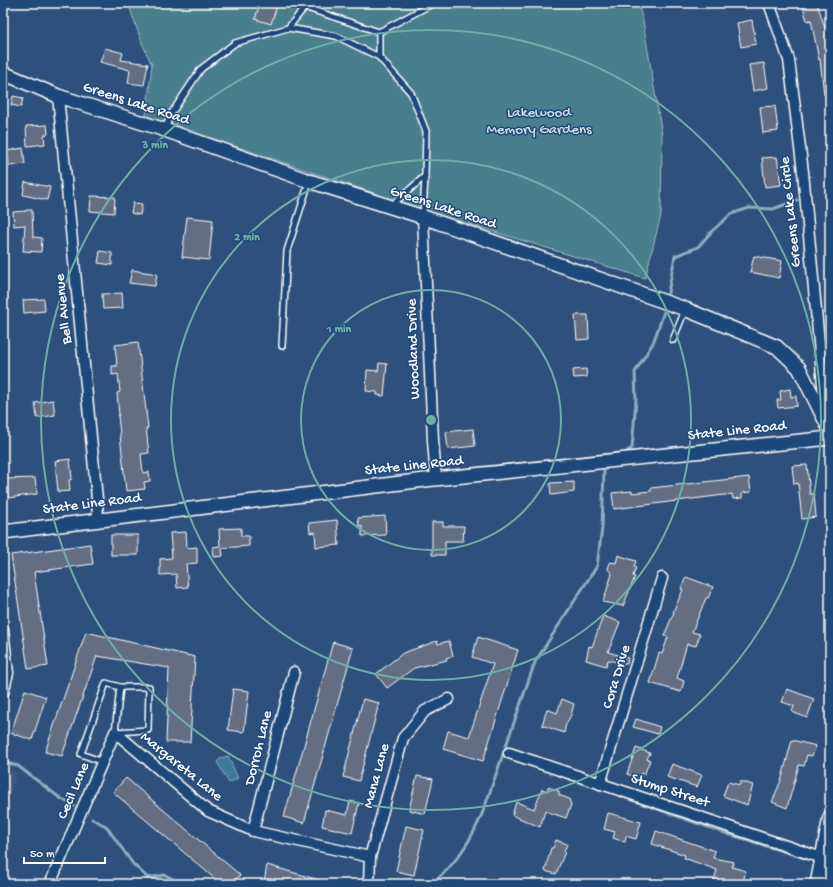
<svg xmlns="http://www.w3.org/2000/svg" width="833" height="887" viewBox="0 0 833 887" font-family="'Gochi Hand',sans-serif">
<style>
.built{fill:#3d5a7e}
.green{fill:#497e8c;stroke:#a4bec6}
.water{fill:#40789a;stroke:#8caec2}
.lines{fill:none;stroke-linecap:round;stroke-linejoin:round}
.stream{stroke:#8caec2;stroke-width:3}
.building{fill:#636e83;stroke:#fff}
.service-casing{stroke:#fff;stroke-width:8}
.minor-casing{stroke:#fff;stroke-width:13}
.tertiary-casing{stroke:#fff;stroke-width:16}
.service{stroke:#1f4a7a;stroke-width:5}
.minor{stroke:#1f4a7a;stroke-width:10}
.tertiary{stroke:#1f4a7a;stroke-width:13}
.ring{fill:none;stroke:#6fada8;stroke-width:2}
.labels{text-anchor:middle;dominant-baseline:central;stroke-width:3;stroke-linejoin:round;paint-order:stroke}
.street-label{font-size:15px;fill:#fff;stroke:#1f4a7a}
.park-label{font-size:15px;fill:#d2dfe2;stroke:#1f4a7a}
.centre{fill:#6fada8;stroke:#1f4a7a;stroke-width:2}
.ring-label{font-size:12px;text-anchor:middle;font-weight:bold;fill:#6fada8;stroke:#1f4a7a;stroke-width:3;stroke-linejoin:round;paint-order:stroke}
</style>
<rect width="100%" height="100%" fill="#2d517c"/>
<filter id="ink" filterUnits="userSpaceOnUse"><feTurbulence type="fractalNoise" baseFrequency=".025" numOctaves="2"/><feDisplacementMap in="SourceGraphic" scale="8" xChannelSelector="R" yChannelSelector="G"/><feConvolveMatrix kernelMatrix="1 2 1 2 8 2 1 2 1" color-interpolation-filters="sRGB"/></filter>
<g filter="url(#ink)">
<path class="built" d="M3,769L17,772L3,816Z"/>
<path class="green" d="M128,3H638L643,21L662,135L661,215L645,278L436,214L146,116L152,65L142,43Z"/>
<path class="water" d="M228,756L238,778L229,783L217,762L221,758Z"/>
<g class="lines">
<g class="stream">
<path d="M668,293L675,256L698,247L712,231L731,214L749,208L773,209L797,200"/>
<path d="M627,451L632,448L636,400L635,372L653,343L664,312"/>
<path d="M3,762L18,766L60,798L74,806"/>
<path d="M618,795L728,834L808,859"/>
<path d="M92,819L106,826L133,864L148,878L165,875L183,884"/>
<path d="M432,884C456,864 473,838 484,809L535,662L597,566L602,528L604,470L606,469"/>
</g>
</g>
<g class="building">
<path d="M260,3H278L271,24L255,19Z"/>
<path d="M802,3H817L825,28L830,27V95H824L820,59L819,60L811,20L807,21Z"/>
<path d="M752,20L756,44L741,47L737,23Z"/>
<path d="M105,48L123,53L121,60L148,64L144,85L128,83L130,70L100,62Z"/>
<path d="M764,63L768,88L753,91L749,65Z"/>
<path d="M13,96L23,98L21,107L11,105Z"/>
<path d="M775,106L778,131L763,133L760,107Z"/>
<path d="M47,125L48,134L44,135L45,144L27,146L26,126Z"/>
<path d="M23,148L25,164L9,166L7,151Z"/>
<path d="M777,157L781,185L765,187L762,158Z"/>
<path d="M25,182L50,187L47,200L23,195Z"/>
<path d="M91,196L115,197L114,213L90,211Z"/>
<path d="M133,203L142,204L140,215L131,213Z"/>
<path d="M26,210H32L33,237L42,238L41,252L23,251L25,225L14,226L13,212L26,211Z"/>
<path d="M187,217L213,220L209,260L182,257Z"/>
<path d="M100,251L112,253V265L98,263Z"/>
<path d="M754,256L782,261L779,278L750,272Z"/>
<path d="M132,270L157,274L155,286L129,283Z"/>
<path d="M122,293L123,308L103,309L102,294Z"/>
<path d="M44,299L45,311L24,313L23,300Z"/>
<path d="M575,315H588L589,339L577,340Z"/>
<path d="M138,342L148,428H146L149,453L141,454L143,473L149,472L150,481L144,482L145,489L126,491L118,416L119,415L117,393L120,392L118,374L112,375V366H117L115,345Z"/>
<path d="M379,363L387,364L384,396L377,395V392L366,391L367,370L378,371Z"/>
<path d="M586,369L587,377L574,378L573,370Z"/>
<path d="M790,389L791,397L796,396L797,406L778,408L777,400H781L780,391Z"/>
<path d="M53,400L55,415L37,418L35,403Z"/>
<path d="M473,429L475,446L448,449L446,432Z"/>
<path d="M70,459L72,479L69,480L70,491L58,492L55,461Z"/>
<path d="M807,465L810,494H814L816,517L802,519L798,483L794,484L792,466Z"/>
<path d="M749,477L751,492L742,493V498L733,499L732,494L614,509L612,493L632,491V493L651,491V488Z"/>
<path d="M35,478L37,494L8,498L6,479Z"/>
<path d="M574,482V492L551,495L550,483Z"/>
<path d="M385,516L386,535L362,536V526L359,527L358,518Z"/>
<path d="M337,520L339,545L316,547L315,532L310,533L309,523Z"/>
<path d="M432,522H443V526H464L463,541H445V555H432Z"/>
<path d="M241,528V536H249V546L222,548L223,556L214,557L213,547L220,546L219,529Z"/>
<path d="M186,532L187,548L197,547V563L186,564L188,587L177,588L176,574L160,575V559L172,558L170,533Z"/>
<rect x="111" y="535" width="27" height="20"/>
<path d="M90,544L93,564L34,572L48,666L28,669L11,555Z"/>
<path d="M618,555L636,561L634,567L636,568L633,576L635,577L623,606L603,602L612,574L608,569L610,562L616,563Z"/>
<path d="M686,577L713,587L708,598H706L692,632L700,634L696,646L687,644L677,678L684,681L681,692L650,683L659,653L662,654L668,637L664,636L674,612H673L683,590L681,589Z"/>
<path d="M603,616L620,622L608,652L628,658L627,664L608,660L606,666L586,660L589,646L592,647Z"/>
<path d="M86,632L195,657L190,742H166L169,668L97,656L62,756L45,752Z"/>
<path d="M478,637L518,650L483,761L443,749L448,731L469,737L493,664L472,657Z"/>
<path d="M437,641L438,644L449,641L453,656L446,658L447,660L414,668L387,688L376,674L403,653Z"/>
<path d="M333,642L353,648L304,823L284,817Z"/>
<path d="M233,689L249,691L244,732L228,730Z"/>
<path d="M787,689L814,699L807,718L792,712L794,706L782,702Z"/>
<path d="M25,690L46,697L32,740L11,733Z"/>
<path d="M363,699L379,703L359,781L343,777Z"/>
<path d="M562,699L574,704L571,715L566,724L564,733L542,725L547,709L557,713Z"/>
<path d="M636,719L660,727L658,734L633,727Z"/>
<path d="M792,740L816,746L812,756L807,755L804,766L799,765L787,808L772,802L782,778Z"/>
<path d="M636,748L650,753L647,759L650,760L644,775L641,773L639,778L627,774Z"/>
<path d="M672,764L702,775L697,787L667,777Z"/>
<path d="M417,776L433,779L425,814L409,810Z"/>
<path d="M126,778L240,875L232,884H221L113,792Z"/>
<path d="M740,781L753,785L747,805L723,796L728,782L740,785Z"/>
<path d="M548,787L559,791V795L569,799L571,805L566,818L545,811L540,827L512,815L516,802L534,809L542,789L547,791Z"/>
<path d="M350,801L359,803L352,833L322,826L325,810L347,815Z"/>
<path d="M608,813L641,822L636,839L626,836L625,842L613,838L615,832L604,829Z"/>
<path d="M406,826L424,830L414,875L396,871Z"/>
<path d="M656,831L715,851L713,858L734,862L732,867L746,871L742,884H713L717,870L684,858L685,855L652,844Z"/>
<path d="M556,840L567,844L564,851L565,852L556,874L545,871L551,848H553Z"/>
<path d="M267,865L326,882L325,884H272L264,882Z"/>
</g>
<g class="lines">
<defs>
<g id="service">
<path d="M296,3L298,5L379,32L434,3"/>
<path d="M288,28L336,36L379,57"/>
<path d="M379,32V57L411,93L426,131L425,176L391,206"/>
<path d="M165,129L171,114L201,69L235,43L288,28L305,7"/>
<path d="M423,216L425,176"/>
<path d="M673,340L685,310"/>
<path d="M282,346L287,251L309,182"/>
<path d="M103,762L81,754L106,683L120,687H149L148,730L115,732L120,687"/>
</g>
<g id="minor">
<path d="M769,3L789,60L803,172L826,417"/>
<path d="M58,96L97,499L98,520"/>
<path d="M423,217L433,440L436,479"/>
<path d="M3,630L8,673L3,693"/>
<path d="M509,753L822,858"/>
<path d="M600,784L662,578"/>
<path d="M253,831L294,672"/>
<path d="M819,876L830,879"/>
<path d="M50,884L115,732L208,811L253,831L370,857"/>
<path d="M369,884L370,857L403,738L425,711L449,699"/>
</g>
<g id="tertiary">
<path d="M3,73L58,96L165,130L309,181L423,217L685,309L777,347L799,368L830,430"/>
<path d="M3,532L425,480L830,438"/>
<path d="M817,884L830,817"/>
</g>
</defs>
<use href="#service" class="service-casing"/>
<use href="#minor" class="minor-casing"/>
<use href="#tertiary" class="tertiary-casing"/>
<use href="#service" class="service"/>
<use href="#minor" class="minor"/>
<use href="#tertiary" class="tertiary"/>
</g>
</g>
<g class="ring">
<circle cx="431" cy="420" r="130"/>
<circle cx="431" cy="420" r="260"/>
<circle cx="431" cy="420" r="390"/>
</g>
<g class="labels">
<g class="street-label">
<text transform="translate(136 104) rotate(18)">Greens Lake Road</text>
<text transform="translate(443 208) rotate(18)">Greens Lake Road</text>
<text transform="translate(791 212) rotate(-96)">Greens Lake Circle</text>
<text transform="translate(64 309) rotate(-96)">Bell Avenue</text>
<text transform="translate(414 349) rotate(-92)">Woodland Drive</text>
<text transform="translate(737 431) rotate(-6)">State Line Road</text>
<text transform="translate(414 466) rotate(-6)">State Line Road</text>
<text transform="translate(92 504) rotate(-7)">State Line Road</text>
<text transform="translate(617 677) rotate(-73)">Cora Drive</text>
<text transform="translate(259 748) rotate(-76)">Dorroh Lane</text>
<text transform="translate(181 767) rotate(39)">Margareta Lane</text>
<text transform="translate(377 776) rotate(-75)">Mana Lane</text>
<text transform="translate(74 791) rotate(-67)">Cecil Lane</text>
<text transform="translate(670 791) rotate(18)">Stump Street</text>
</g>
<g class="park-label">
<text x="539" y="113">Lakewood<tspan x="539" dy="17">Memory Gardens</tspan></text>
</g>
</g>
<circle cx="431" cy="420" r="6" class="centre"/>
<g class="ring-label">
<text x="155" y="148">3 min</text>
<text x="247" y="240">2 min</text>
<text x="339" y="332">1 min</text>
</g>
<rect width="833" height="887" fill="none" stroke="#1f4a7a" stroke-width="16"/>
<rect x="8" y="8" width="817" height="871" fill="none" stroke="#fff" stroke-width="1.5" filter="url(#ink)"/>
<path d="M24 857v6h81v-6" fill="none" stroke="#ffffff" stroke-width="2"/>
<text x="30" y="857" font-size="12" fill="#ffffff" stroke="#1f4a7a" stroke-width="3" paint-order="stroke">50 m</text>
</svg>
